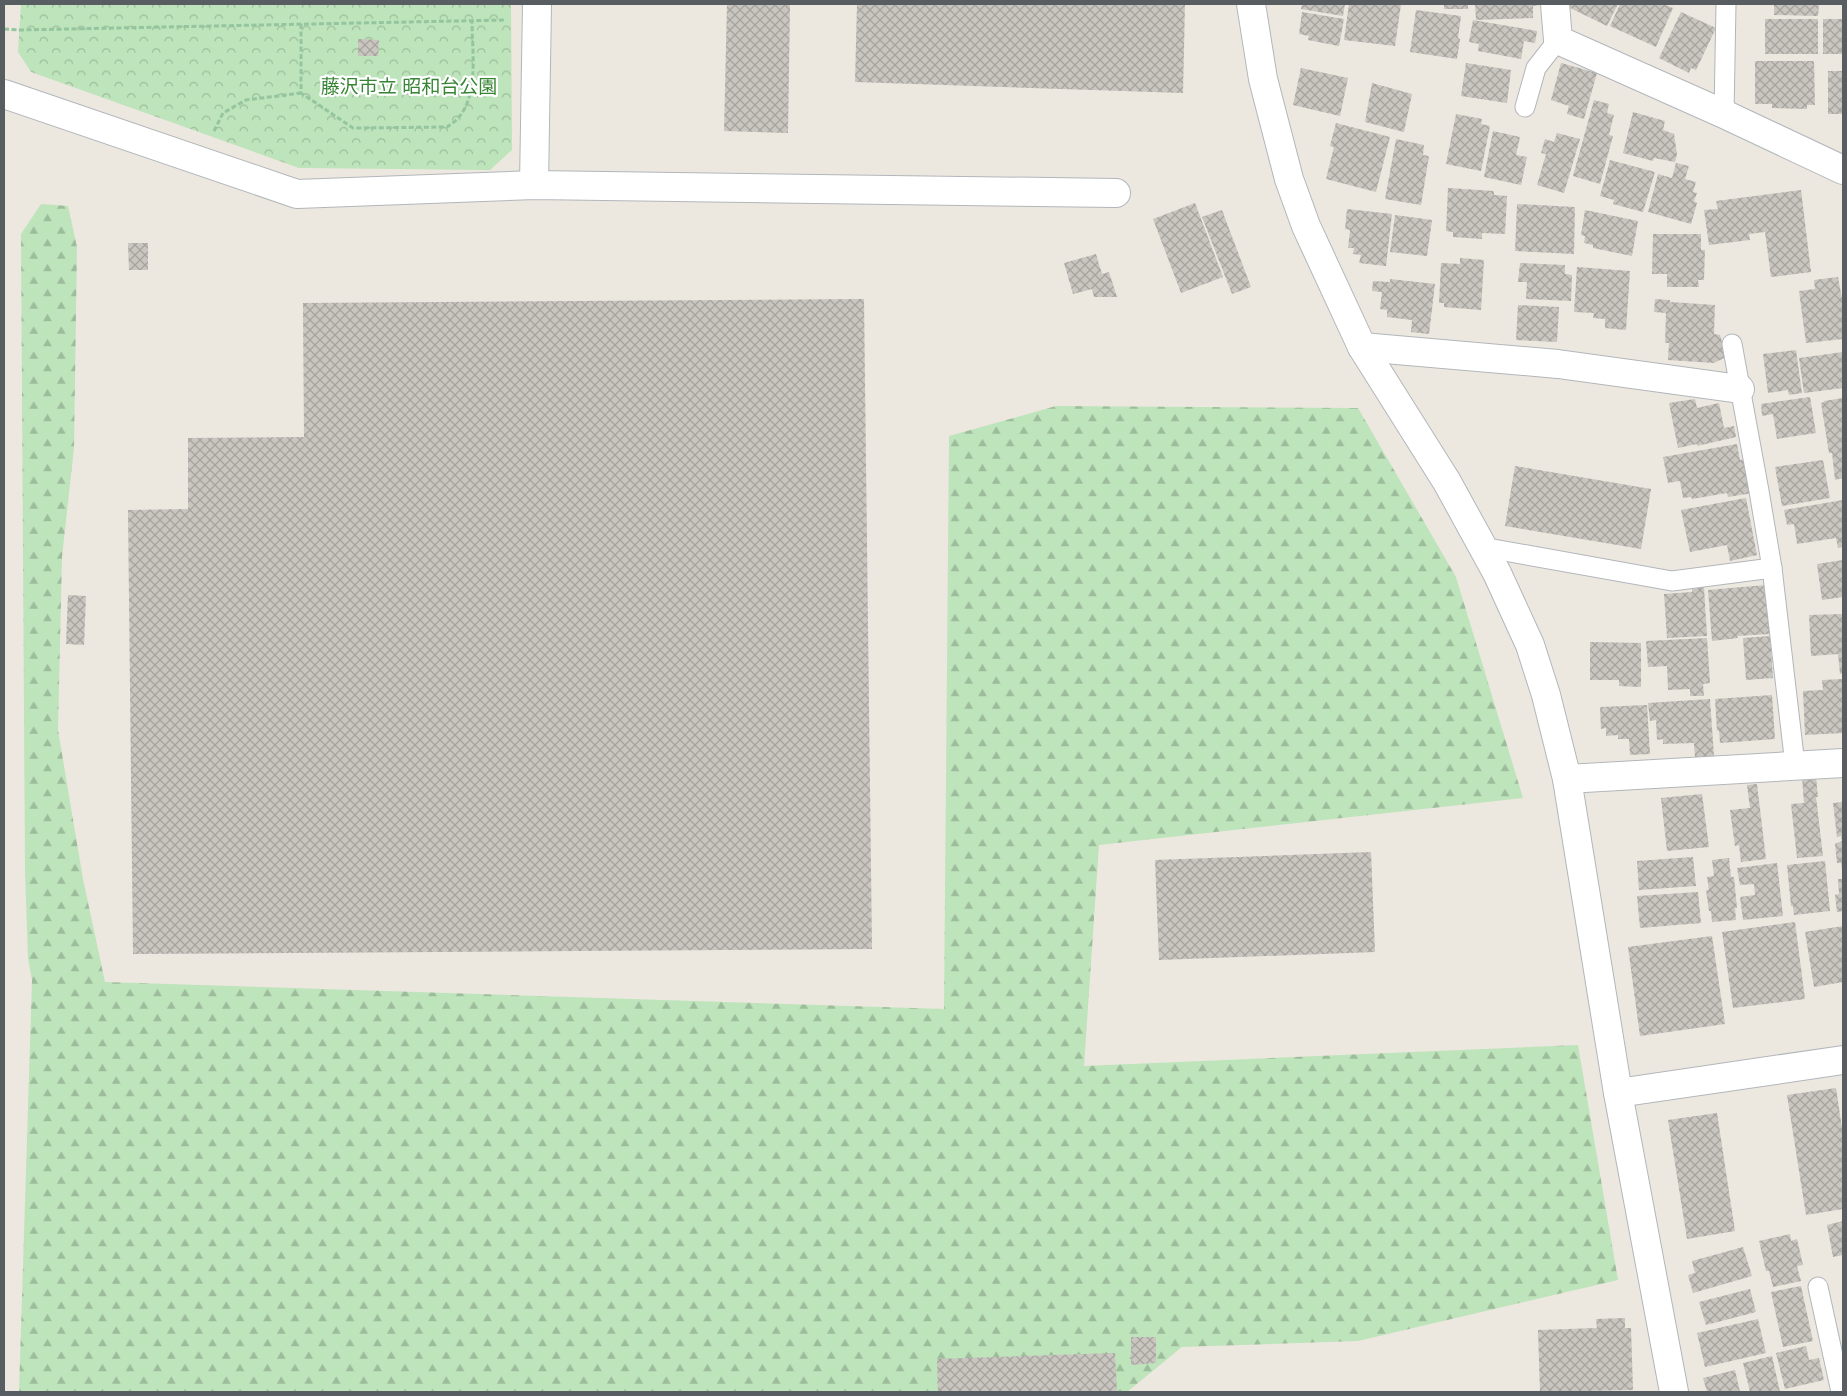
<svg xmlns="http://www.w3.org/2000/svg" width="1847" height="1396" viewBox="0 0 1847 1396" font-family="Jost,'Noto Sans JP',sans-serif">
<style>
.forest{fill:url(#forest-firs)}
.park{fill:url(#park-crowns)}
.building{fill:url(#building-cross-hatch)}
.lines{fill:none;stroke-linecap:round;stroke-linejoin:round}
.service-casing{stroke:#b2b6bb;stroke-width:21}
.minor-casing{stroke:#b2b6bb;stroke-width:30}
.tertiary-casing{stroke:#b2b6bb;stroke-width:30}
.path{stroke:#94c59e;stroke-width:3;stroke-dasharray:5 2.5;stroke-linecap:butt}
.service{stroke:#fff;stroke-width:19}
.minor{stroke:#fff;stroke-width:28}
.tertiary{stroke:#fff;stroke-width:28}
.labels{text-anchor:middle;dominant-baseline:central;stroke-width:4.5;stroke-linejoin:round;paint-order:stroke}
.park-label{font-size:19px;fill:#368534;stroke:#fff}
</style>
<defs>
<pattern id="forest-firs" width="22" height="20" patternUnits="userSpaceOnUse" patternTransform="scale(1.25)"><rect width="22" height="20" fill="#bee4bb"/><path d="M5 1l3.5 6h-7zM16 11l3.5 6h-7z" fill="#9dbc9b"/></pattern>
<pattern id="park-crowns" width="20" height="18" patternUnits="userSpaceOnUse" patternTransform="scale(1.25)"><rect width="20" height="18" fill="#bee4bb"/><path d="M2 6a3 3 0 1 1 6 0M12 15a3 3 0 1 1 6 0" fill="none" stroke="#9dbc9b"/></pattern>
<pattern id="building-cross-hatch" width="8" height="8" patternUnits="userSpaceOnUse" patternTransform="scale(1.25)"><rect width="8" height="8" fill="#c9c5bf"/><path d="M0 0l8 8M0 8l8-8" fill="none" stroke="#a6a39f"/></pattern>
</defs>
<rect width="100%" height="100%" fill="#ece8df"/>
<path class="forest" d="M41,204L68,206L77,247L74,448L62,557L58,730L83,879L105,982L944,1009L949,436L1056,406L1358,408L1456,577L1523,798L1099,845L1084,1066L1578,1045L1618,1280L1358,1341L1182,1347L1127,1392H19L32,980L28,958L25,872L21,234Z"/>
<path class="park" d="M21,4H511L512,150L490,170L299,168L31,72L18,52Z"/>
<g class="building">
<path d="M727,4H790L788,133L724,131Z"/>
<path d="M857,4H1185L1183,93L855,82Z"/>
<path d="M1302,4H1345L1343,16L1301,9Z"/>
<path d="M1349,4H1401L1395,46L1344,40Z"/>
<rect x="1444" y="4" width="24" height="5"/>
<path d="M1475,4H1539V5L1533,6V18L1476,20Z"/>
<path d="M1570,4H1618L1607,26L1568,7Z"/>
<path d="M1620,4H1663L1673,8L1656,47L1610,26Z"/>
<path d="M1774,4H1819L1818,16L1774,15Z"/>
<path d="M1416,10L1461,16L1458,38L1460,39L1457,59L1410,52Z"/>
<path d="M1302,12L1344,19L1339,46L1308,40L1309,36L1299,34Z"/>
<path d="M1681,12L1716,28L1696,70L1691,68L1689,73L1659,58Z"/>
<rect x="1765" y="19" width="53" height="35"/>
<rect x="1823" y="19" width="20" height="35"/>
<path d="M1473,20L1537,31L1535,43L1524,41L1521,59L1478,51L1479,44L1469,42Z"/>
<path d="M358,39L379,40L378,56H358Z"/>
<path d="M1755,61H1814L1815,105H1807V109L1772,108V104H1755Z"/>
<path d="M1466,63L1511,70L1507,103L1461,96Z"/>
<path d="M1561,63L1597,73L1584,119L1567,114L1569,106L1551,100Z"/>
<path d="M1301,68L1348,78L1340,116L1293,105Z"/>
<rect x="1828" y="71" width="15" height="43"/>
<path d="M1372,83L1412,94L1404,132L1365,122Z"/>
<path d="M1594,100L1609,104L1607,113L1614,115L1609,135L1613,136L1600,184L1573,176Z"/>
<path d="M1633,112L1665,121L1663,130L1674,134L1677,154L1675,162L1654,158L1653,161L1623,153Z"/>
<path d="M1456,114L1482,119L1481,124L1490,126L1481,171L1446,164Z"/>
<path d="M1336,123L1390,137L1376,192L1326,179L1334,147L1330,146Z"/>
<path d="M1493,131L1520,137L1516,155L1527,157L1521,185L1484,177Z"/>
<path d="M1557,133L1580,139L1564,193L1537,185L1546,154L1541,153L1545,139L1554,142Z"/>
<path d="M1396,139L1424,145L1423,155L1429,156L1421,205L1385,199Z"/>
<path d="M1610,160L1655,172L1643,212L1613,204L1614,200L1600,196Z"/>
<path d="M1676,163L1689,166L1685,179L1696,182L1693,192L1697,193L1694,201L1697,203L1691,224L1648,212L1658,174L1672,178Z"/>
<path d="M1448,188L1494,191V195L1507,196L1505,234L1482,233V239L1453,237V232L1446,231Z"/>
<path d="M1801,190L1811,272L1771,277L1765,232L1749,234L1750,240L1709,245L1704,210L1718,209L1716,201Z"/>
<path d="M1195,203L1223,277L1181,293L1153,219Z"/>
<path d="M1517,204L1575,207L1574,254L1515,251Z"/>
<path d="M1347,209L1392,214L1386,266L1359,263L1361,255L1353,254L1354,248H1348L1350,230L1345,229Z"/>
<path d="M1222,210L1251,287L1232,294L1202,217Z"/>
<path d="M1585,210L1638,221L1632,256L1593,248V245L1584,243L1585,236L1581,235Z"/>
<path d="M1395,215L1432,220L1427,256L1390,252Z"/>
<path d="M1653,234H1701V250H1705L1704,280H1698L1699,287H1667V274H1652Z"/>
<path d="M128,243H148V270H129Z"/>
<path d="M1096,254L1102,274L1109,272L1117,297H1094L1092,289L1073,294L1064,263Z"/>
<path d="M1460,258L1484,260L1481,310L1444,307V303H1439L1441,263L1460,264Z"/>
<path d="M1520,263L1565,265V274L1572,275L1571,301L1526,299L1527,282H1518Z"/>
<path d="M1577,267L1630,271L1626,330L1605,328V319L1593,318L1594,313L1574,312Z"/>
<path d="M1838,277L1843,304V339L1806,343L1799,291L1815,289L1814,280Z"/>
<path d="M1390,279L1435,284L1429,334L1411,332L1412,320L1387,317V310L1380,309L1382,292L1372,291L1373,281L1390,282Z"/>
<path d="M864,299L872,949L133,954L128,510L188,509V438L304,437L303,303Z"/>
<path d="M1655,299L1670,300V302L1715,305L1714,334L1720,335L1726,357L1714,363L1668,360L1669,343H1665L1666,313L1654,312Z"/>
<path d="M1518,305L1559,307L1557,342L1516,340Z"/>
<path d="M1796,350L1802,393L1789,395L1788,390L1768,393L1763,354Z"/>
<path d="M1843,352V388L1804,393L1799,358Z"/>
<path d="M1810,397L1816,433L1777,439L1773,414L1762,416L1761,404Z"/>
<path d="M1843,398V478L1835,480L1832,453H1829L1821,403L1824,402V401Z"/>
<path d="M1695,399L1697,408L1719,403L1724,428L1734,426L1736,437L1697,446V444L1678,448L1669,403Z"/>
<path d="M1737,444L1740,460L1746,459L1753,493L1728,497L1727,493L1692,499L1691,497L1683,498L1680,481L1668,483L1663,457Z"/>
<path d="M1823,460L1830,498L1782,506L1775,467Z"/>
<path d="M1515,466L1651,489L1641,549L1505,526Z"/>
<path d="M1746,498L1757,555L1730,561L1727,545L1690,552L1681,510Z"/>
<path d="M1843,500V547L1838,548L1836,538L1797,544L1794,524L1787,525L1784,510Z"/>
<path d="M1843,560V597L1822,600L1817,564Z"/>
<path d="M1766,585L1770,634L1737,636L1738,638L1712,641L1708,590Z"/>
<path d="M1704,587L1707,636L1667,638L1664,594L1692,592V589Z"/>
<path d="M68,595L86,596L84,645L66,644Z"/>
<path d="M1843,614V673L1840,674L1838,654L1811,656L1809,615Z"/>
<path d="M1770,636L1773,678L1746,680L1743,638Z"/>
<path d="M1707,638L1710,683L1703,684L1704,696H1690V689L1668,690L1667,666L1648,667L1646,641Z"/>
<path d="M1590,642L1641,643V687L1619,686V680H1590Z"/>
<path d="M1843,679V733L1805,735L1803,691L1823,690L1822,680Z"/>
<path d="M1772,695L1775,739L1720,743L1719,730L1717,731L1715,699Z"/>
<path d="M1710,699L1714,756L1695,757L1694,743L1663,744V739L1657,740L1656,720L1650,721L1648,703Z"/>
<path d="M1647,705L1650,754L1630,755L1629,739H1618V735L1606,736V728L1601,729L1600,707Z"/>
<path d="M1816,777L1818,797H1816L1823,856L1797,858L1791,804L1804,803L1802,778Z"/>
<path d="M1757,784L1766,859L1741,862L1739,845L1735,846L1730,810L1750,808L1747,785Z"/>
<path d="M1702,794L1709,847L1667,851L1661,798Z"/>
<path d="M1843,802V870H1842L1841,863H1837L1835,844L1842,841L1841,836L1837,837L1833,803Z"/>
<path d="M1371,852L1375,952L1159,960L1155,860Z"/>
<path d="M1693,857L1696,886L1639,890L1637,861Z"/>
<path d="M1729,858L1731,877H1734L1737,908H1735L1736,920L1712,922L1711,911H1709L1706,890H1709L1707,877L1714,876L1712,860Z"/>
<path d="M1825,861L1830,911L1794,915L1793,906H1791L1787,865Z"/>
<path d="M1777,863L1783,916L1743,920L1740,897L1755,895L1754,884L1740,885L1737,868Z"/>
<path d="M1838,879H1843V911L1837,912L1835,895L1839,894Z"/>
<path d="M1698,892L1701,923L1640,928L1637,896Z"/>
<path d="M1795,922L1805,999L1733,1008L1722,932Z"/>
<path d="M1843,926V982L1814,987L1805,932Z"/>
<path d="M1712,936L1725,1024L1640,1036L1628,947Z"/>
<path d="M1836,1088L1843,1135V1209L1806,1215L1787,1095Z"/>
<path d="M1717,1113L1735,1231L1687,1239L1668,1120Z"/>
<path d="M1843,1221V1255L1833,1257L1827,1225Z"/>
<path d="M1790,1234L1791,1241L1797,1239L1803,1265L1797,1266L1801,1281L1773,1287L1769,1271H1766L1759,1241Z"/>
<path d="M1743,1247L1752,1276L1693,1293L1688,1275L1695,1273L1692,1261Z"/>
<path d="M1801,1286L1813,1341L1783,1347L1771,1292Z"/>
<path d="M1750,1289L1756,1312L1706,1325L1699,1302Z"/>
<path d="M1625,1318V1328H1631L1633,1390L1540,1392L1538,1330L1597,1328L1596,1319Z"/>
<path d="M1758,1319L1766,1353L1705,1367L1697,1333Z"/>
<path d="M1131,1337H1156V1363L1131,1365Z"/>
<path d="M1806,1346L1809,1360L1819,1358L1824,1380L1785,1389L1776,1353Z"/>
<path d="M1115,1353L1117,1392H938L937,1359Z"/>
<path d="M1772,1356L1780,1392H1750L1743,1363Z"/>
<path d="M1735,1370L1740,1392H1707L1703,1378Z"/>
</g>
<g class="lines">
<defs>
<g id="service">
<path d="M1525,107L1536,68L1558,40"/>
<path d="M1724,114L1726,4"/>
<path d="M1732,344L1759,491L1772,568L1795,765"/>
<path d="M1482,547L1672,581L1772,568"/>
<path d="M1818,1287L1841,1392"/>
</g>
<g id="minor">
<path d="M1555,4L1558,40L1724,114L1843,170"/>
<path d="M4,94L297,194L534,185L1116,193"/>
<path d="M534,185L537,4"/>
<path d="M1362,347L1558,364L1740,389"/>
<path d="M1567,779L1843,763"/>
<path d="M1618,1093L1843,1060"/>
</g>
<path id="tertiary" d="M1251,4L1263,79L1289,179L1306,226L1362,347L1447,482L1497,573L1530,645L1546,695L1567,779L1618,1093L1674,1392"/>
</defs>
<use href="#service" class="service-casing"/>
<use href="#minor" class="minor-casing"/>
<use href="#tertiary" class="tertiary-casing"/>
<g class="path">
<path d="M301,24V93L353,128L447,127C451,124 456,121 459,117C479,93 472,50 472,21"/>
<path d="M4,29L19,30L505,20"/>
<path d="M214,131L223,113L246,100L301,93"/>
</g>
<use href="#service" class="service"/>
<use href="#minor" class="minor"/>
<use href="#tertiary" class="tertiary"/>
</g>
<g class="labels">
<g class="park-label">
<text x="409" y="86">藤沢市立 昭和台公園</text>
</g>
</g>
<rect width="1847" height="1396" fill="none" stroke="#585d61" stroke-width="10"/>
</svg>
